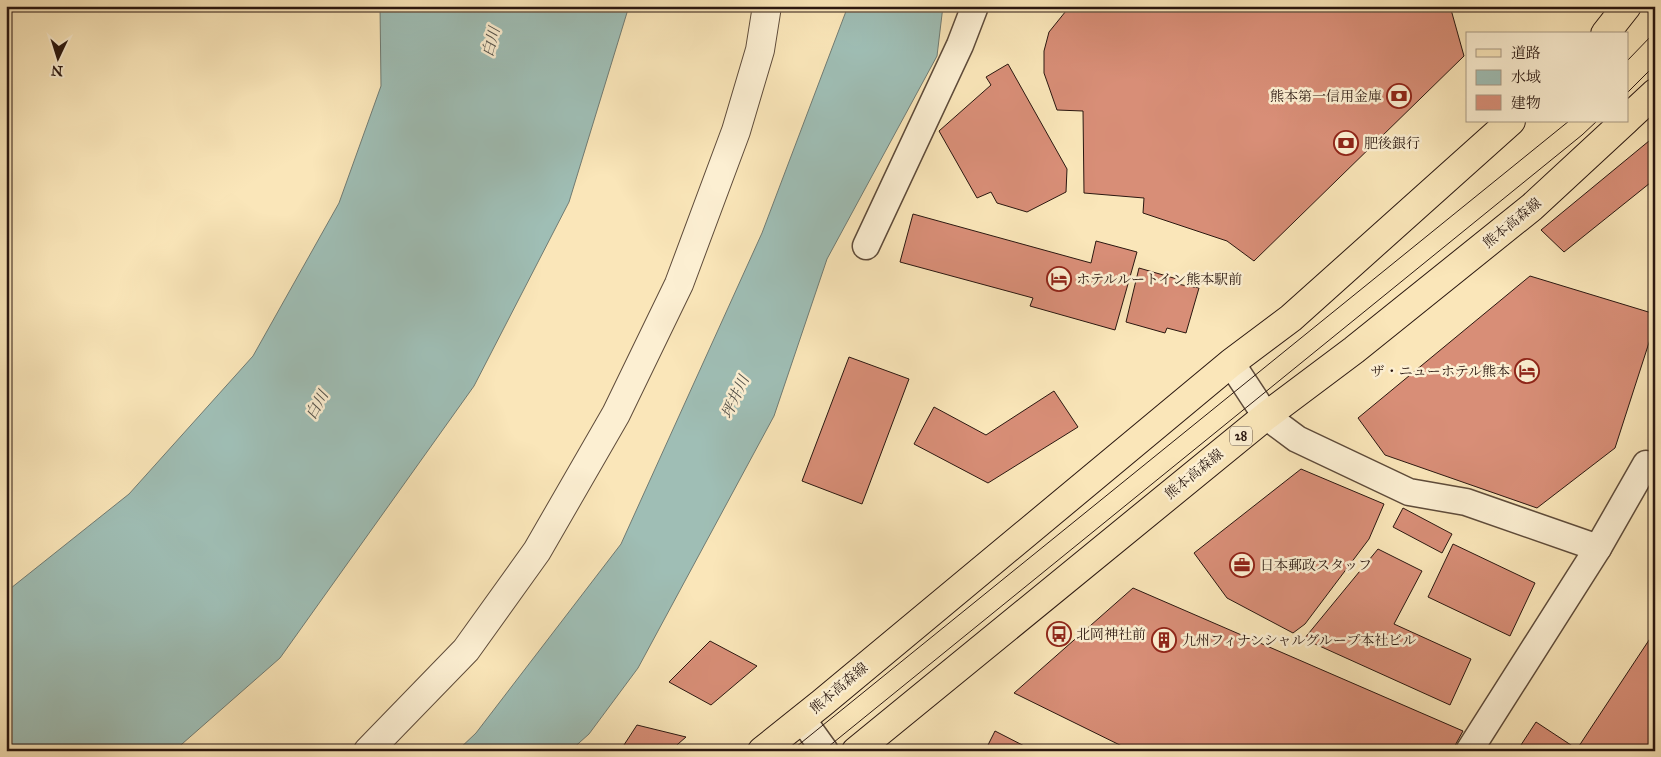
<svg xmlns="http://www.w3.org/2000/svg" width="1661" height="757" viewBox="0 0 1661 757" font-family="'IM FELL Great Primer','Noto Serif JP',serif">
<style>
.water{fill:#9fbeb5;stroke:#707b73}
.building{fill:#d88e77;stroke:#2a1710}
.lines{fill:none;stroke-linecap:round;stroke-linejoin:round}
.minor-casing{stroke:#5e4b3a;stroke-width:29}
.tertiary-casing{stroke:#5e4b3a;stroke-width:30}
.primary-casing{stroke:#2a1710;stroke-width:30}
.minor{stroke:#fcefd2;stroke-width:26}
.tertiary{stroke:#fcefd2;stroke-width:28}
.primary{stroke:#fae6b9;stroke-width:28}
.tram{stroke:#2a1710;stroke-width:1}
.labels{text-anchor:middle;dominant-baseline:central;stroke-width:5;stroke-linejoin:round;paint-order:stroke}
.shield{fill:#fcefd2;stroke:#69584a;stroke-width:1}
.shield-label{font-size:12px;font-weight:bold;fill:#2a1710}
.poi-label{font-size:14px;fill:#2a1710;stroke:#fcefd2;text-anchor:start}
.street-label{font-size:14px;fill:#2a1710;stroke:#fcefd2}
.water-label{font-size:15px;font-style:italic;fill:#53514a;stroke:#fcefd2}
</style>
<rect width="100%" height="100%" fill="#fae6b9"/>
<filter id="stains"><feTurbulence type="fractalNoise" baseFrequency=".004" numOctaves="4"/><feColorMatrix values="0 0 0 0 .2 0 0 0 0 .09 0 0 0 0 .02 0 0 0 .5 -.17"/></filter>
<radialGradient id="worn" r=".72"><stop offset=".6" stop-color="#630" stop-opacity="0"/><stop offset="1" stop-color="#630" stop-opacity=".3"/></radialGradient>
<g class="water">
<path d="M380,6H629L569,202L474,386L280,658L174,751H6V592L129,494L253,356L339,203L381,86Z"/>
<path d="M848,6H943L937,56L827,259L774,416L638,668L589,734L570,751H457L476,733L621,544L762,233Z"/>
</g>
<g class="building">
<path d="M1070,6H1450L1464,56L1254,261L1227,241L1143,213L1144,198L1084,193L1083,111L1057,110L1044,73V51L1049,32Z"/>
<path d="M1008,64L1067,169L1066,192L1027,212L997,203L991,192L977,198L939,131L991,85L986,77Z"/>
<path d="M1655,136V179L1564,252L1541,230Z"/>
<path d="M913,214L1091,263L1096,241L1137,252L1115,330L1030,306L1033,298L900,262Z"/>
<path d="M1139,268L1177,279V284L1199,288L1186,333L1167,328L1165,333L1126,322Z"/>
<path d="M1530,276L1655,314V324L1615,448L1537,508L1385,455L1358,418Z"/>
<path d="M849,357L909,379L862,504L802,481Z"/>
<path d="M1054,391L1078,427L988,483L914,444L934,407L986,435Z"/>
<path d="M1301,469L1384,504L1369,539L1305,624L1293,633L1227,598L1194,553Z"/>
<path d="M1403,508L1452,534L1442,553L1393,527Z"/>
<path d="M1453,544L1535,583L1510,636L1428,597Z"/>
<path d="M1378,549L1422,571L1394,624L1471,659L1450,705L1304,639Z"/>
<path d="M1133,588L1463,731L1452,751H1132L1014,693Z"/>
<path d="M1655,631V751H1517L1536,722L1577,749Z"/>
<path d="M710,641L757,666L711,705L669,682Z"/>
<path d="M637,725L686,737L670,751H620Z"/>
<path d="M995,731L1034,751H985Z"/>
</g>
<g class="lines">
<defs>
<g id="minor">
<path d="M866,246L960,45L975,6"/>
<path d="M1231,363L1266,416L1297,439L1409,492L1466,502L1598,548"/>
<path d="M802,719L825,751"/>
<path d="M1469,751L1598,548L1646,464L1655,467"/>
</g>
<path id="tertiary" d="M368,751L466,650L537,551L616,414L679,284L736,131L760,50L767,6"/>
<g id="primary">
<path d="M1605,34L1627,6"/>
<path d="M1627,119L1655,93"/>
<path d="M762,751L822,703L1231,363L1291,318L1511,121"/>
<path d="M856,751L1266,416L1354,350L1532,207L1625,121"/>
</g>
</defs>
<use href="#minor" class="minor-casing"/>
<use href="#tertiary" class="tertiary-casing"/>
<use href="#primary" class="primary-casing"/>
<use href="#minor" class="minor"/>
<use href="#tertiary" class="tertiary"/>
<use href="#primary" class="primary"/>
<g class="tram">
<path d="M1627,61L1655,32"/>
<path d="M1627,93L1655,65"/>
<path d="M791,751L1569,121"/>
<path d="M823,751L1582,135L1597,121"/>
</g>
</g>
<defs>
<symbol id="bank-ring" viewBox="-11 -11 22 22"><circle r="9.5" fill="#fcefd2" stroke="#8f2418" stroke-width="1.5"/><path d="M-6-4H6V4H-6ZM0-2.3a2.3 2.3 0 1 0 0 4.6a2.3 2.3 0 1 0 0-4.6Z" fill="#8f2418"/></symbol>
<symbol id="hotel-ring" viewBox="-11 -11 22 22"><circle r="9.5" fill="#fcefd2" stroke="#8f2418" stroke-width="1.5"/><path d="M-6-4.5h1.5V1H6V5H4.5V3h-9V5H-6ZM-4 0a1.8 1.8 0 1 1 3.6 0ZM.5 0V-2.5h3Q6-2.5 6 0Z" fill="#8f2418"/></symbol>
<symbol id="office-ring" viewBox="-11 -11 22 22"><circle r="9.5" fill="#fcefd2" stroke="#8f2418" stroke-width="1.5"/><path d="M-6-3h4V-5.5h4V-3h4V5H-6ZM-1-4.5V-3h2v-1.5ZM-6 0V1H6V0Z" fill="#8f2418"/></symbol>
<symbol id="bus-ring" viewBox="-11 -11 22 22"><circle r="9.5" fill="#fcefd2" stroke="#8f2418" stroke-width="1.5"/><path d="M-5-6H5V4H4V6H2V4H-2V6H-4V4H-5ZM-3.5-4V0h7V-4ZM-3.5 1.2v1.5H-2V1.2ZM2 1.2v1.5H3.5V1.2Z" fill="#8f2418"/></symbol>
<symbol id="building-ring" viewBox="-11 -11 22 22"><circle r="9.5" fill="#fcefd2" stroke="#8f2418" stroke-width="1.5"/><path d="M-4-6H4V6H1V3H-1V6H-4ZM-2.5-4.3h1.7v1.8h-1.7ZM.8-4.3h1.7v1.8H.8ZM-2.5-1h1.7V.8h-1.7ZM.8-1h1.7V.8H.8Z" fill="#8f2418"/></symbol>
</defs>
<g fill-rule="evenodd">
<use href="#bank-ring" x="1385" y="82" width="28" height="28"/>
<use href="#bank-ring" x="1332" y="129" width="28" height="28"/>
<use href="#hotel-ring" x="1045" y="265" width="28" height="28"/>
<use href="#hotel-ring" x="1513" y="357" width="28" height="28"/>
<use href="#office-ring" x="1228" y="551" width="28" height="28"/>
<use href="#bus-ring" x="1045" y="620" width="28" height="28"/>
<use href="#building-ring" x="1150" y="626" width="28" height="28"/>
</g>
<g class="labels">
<rect class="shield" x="1230" y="426.5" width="22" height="19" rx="4"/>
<g class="shield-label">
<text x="1241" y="436">28</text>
</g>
<g class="poi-label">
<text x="1382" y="96" text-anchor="end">熊本第一信用金庫</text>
<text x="1364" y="143">肥後銀行</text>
<text x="1076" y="279">ホテルルートイン熊本駅前</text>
<text x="1510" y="371" text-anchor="end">ザ・ニューホテル熊本</text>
<text x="1260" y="565">日本郵政スタッフ</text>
<text x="1076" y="634">北岡神社前</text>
<text x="1182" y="640">九州フィナンシャルグループ本社ビル</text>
</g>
<g class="street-label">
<text transform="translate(1512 223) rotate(-39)">熊本高森線</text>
<text transform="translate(1194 474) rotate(-39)">熊本高森線</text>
<text transform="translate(839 688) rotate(-40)">熊本高森線</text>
</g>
<g class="water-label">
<text transform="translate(491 42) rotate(-75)">白川</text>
<text transform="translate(735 397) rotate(-65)">坪井川</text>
<text transform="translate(317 405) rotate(-61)">白川</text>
</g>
</g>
<rect width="1661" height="757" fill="none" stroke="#fae6b9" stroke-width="25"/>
<rect x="8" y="8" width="1646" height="742" fill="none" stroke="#2a1710" stroke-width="2.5"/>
<rect x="12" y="12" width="1636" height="732" fill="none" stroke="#2a1710"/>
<rect x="1466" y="32" width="162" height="90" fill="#fcefd2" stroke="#a89984"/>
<rect x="1476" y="49" width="25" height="8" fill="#fae6b9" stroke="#a89984"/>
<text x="1511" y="58" font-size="15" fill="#2a1710">道路</text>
<rect x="1476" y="70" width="25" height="15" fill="#9fbeb5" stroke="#a89984"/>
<text x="1511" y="82" font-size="15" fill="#2a1710">水域</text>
<rect x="1476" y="95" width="25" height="15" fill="#d88e77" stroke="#a89984"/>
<text x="1511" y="108" font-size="15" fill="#2a1710">建物</text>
<g transform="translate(58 58) rotate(184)" stroke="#fcefd2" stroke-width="4" paint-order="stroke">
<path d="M0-4L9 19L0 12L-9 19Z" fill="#2a1710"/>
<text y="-8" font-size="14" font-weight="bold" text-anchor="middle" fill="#2a1710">N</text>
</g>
<rect width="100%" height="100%" filter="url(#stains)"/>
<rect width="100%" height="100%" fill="url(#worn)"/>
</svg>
